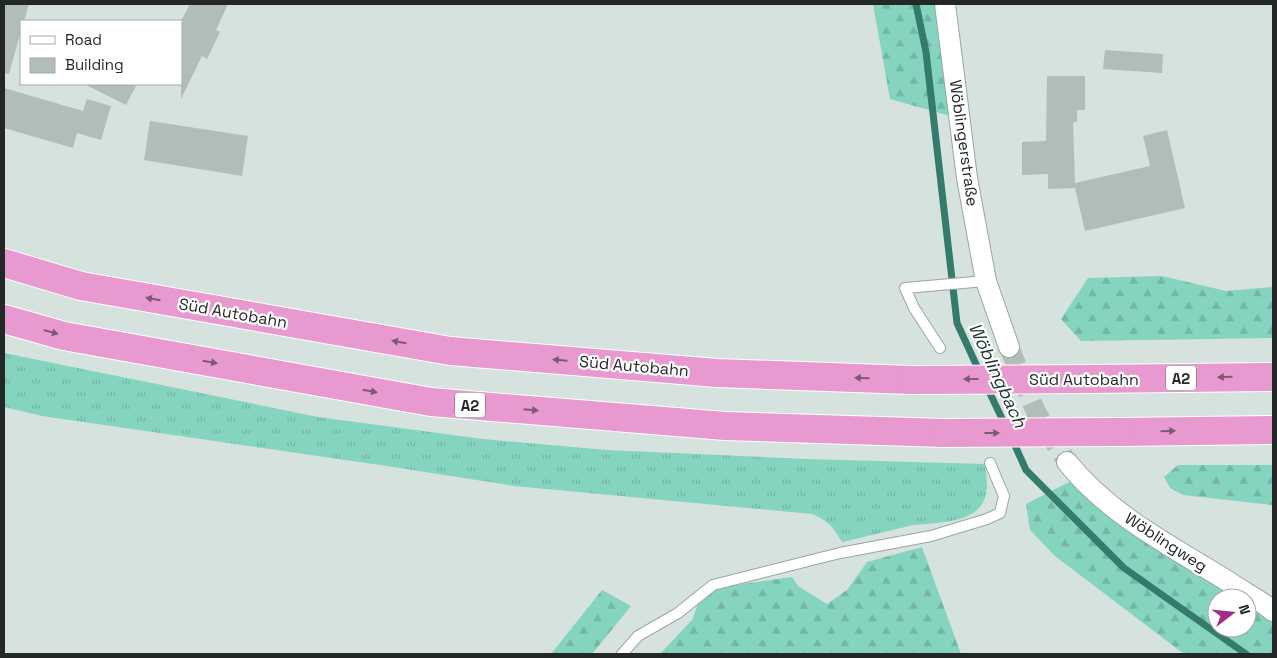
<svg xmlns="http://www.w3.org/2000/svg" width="1277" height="658" viewBox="0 0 1277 658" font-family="'Space Grotesk',sans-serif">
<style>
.grass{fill:url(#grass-tufts)}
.forest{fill:url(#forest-firs)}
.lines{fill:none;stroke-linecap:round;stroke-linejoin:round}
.stream{stroke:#347b6c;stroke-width:7}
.building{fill:#b1bdba}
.street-tunnel{stroke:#b1bdb9;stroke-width:20;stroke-dasharray:20 10;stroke-linecap:butt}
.lane-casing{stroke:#9aa6a2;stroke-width:12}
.street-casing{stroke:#9aa6a2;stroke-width:22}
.highway-casing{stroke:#fff;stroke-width:30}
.lane{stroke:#fff;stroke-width:10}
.street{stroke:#fff;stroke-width:20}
.highway{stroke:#e899cf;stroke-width:28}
.highway-bridge-casing{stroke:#fff;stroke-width:30;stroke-linecap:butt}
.highway-bridge{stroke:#e899cf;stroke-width:28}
.oneway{fill:#7c5b72}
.labels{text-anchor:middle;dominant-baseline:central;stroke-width:4.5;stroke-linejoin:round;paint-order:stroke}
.shield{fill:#fff;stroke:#656867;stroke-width:1}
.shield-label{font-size:15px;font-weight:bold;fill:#232826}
.street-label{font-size:16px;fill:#232826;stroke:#fff}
.water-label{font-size:18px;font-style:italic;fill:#1e342e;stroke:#fff}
</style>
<defs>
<pattern id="grass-tufts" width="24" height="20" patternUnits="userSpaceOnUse" patternTransform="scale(1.25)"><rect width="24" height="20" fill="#85d4c0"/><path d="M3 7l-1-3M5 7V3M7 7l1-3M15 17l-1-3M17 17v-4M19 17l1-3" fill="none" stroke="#73b6a5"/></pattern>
<pattern id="forest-firs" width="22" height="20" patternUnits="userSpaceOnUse" patternTransform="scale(1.25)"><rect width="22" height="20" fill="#85d4c0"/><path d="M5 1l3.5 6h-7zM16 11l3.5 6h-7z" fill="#73b6a5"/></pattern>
</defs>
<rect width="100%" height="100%" fill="#d5e2de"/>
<path class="grass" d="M4,353L318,417L483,439L607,450L806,459L985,464C987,479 990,496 979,508C963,525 930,522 909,526C887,531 865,537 842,542C833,527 829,521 812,514L514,486L380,465L42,416L4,407Z"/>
<g class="forest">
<path d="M873,4H935L950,116L890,99Z"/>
<path d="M1162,276L1226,291L1273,287V338L1081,341L1061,319L1088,278Z"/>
<path d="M1178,465H1273V505L1183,495L1170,488L1164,477Z"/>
<path d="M1071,481L1237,598H1217V628H1247V605L1273,623V654H1184L1055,556L1030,530L1026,504Z"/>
<path d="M922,547L961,654H660L692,620L700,599L721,587L792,577L798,586L827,604L847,590L867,562Z"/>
<path d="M602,590L631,606L592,654H551Z"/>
</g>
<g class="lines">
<g class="stream">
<path d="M916,4L926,52L957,323L980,373"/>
<path d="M986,385L1006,427"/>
<path d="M1012,439L1026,470L1124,568L1246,654"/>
</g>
</g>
<g class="building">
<path d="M4,4H29L24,21H21V31L9,74L4,73Z"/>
<path d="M190,4H228L216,30L220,32L207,59L202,56L181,99V21Z"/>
<path d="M1105,50L1163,54L1162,73L1103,69Z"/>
<path d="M1047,76H1085V110H1077V122H1073L1075,183L1150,166L1143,136L1167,130L1185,208L1085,231L1075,188L1048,189V174L1022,175V142L1046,141Z"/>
<path d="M84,84H137L126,105Z"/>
<path d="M4,88L83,111L87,99L111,106L101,140L77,133L73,148L4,128Z"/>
<path d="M150,121L248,136L242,176L144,160Z"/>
</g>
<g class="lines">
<path class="street-tunnel" d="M1009,347L1036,412L1067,462"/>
<defs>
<g id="lane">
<path d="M940,348L914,308L905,288L986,281"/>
<path d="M622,654L638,636L678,613L713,585L840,553L931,536L987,519L1000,513L1004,496L990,463"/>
</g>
<g id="street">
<path d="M945,4L967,178L986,281L1009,347"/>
<path d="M1067,462C1109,515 1173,547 1229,582C1243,592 1260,600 1273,611"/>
</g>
<g id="highway">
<path d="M4,263L81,286L450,351L717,373L911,380"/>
<path d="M4,319L64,336L431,402L725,426L944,433"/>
<path d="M1090,379L1273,377"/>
<path d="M1120,432L1273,430"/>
</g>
</defs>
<use href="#lane" class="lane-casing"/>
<use href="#street" class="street-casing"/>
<use href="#highway" class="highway-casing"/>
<use href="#lane" class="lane"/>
<use href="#street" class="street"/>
<use href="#highway" class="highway"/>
<defs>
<g id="highway-bridge">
<path d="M911,380L1090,379"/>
<path d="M944,433L1120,432"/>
</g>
</defs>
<use href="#highway-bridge" class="highway-bridge-casing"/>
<use href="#highway-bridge" class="highway-bridge"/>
</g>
<defs><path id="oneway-solid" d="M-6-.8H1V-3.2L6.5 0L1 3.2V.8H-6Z" transform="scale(1.25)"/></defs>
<g class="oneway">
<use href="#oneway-solid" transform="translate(153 299) rotate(-170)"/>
<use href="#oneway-solid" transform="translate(51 332) rotate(16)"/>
<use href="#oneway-solid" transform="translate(399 342) rotate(-170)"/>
<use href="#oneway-solid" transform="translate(560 360) rotate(-175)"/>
<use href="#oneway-solid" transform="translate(210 362) rotate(10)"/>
<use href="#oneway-solid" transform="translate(1225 377) rotate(179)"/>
<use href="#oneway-solid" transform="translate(862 378) rotate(-178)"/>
<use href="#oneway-solid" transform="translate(971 379) rotate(180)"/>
<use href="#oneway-solid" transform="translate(370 391) rotate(10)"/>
<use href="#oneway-solid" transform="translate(531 410) rotate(5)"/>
<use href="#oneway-solid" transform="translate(1168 431) rotate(-1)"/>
<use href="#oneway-solid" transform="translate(992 433)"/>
</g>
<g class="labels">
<g class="shield">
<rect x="1166" y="365.5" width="30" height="25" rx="4"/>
<rect x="455" y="392.5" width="30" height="25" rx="4"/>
</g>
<g class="shield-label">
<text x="1181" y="378">A2</text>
<text x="470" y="405">A2</text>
</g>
<g class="street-label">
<text transform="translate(964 143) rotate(82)">Wöblingerstraße</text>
<text transform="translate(233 313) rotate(10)">Süd Autobahn</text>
<text transform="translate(634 366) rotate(5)">Süd Autobahn</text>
<text x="1084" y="379">Süd Autobahn</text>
<text transform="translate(1166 542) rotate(33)">Wöblingweg</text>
</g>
<g class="water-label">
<text transform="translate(998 375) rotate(65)">Wöblingbach</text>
</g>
</g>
<rect width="1277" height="658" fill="none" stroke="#232826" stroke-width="10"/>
<rect x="20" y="20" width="162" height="65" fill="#ffffff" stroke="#a7a9a8"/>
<rect x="30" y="36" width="25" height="8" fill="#ffffff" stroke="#a7a9a8"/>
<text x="65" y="45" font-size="15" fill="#232826">Road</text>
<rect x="30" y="58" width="25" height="15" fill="#b1bdba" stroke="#a7a9a8"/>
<text x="65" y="70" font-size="15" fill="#232826">Building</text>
<g transform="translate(1232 613) rotate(74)"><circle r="24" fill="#ffffff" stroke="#a7a9a8"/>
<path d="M0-4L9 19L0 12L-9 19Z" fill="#a22d86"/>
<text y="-8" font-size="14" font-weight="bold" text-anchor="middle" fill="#232826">N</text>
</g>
</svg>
